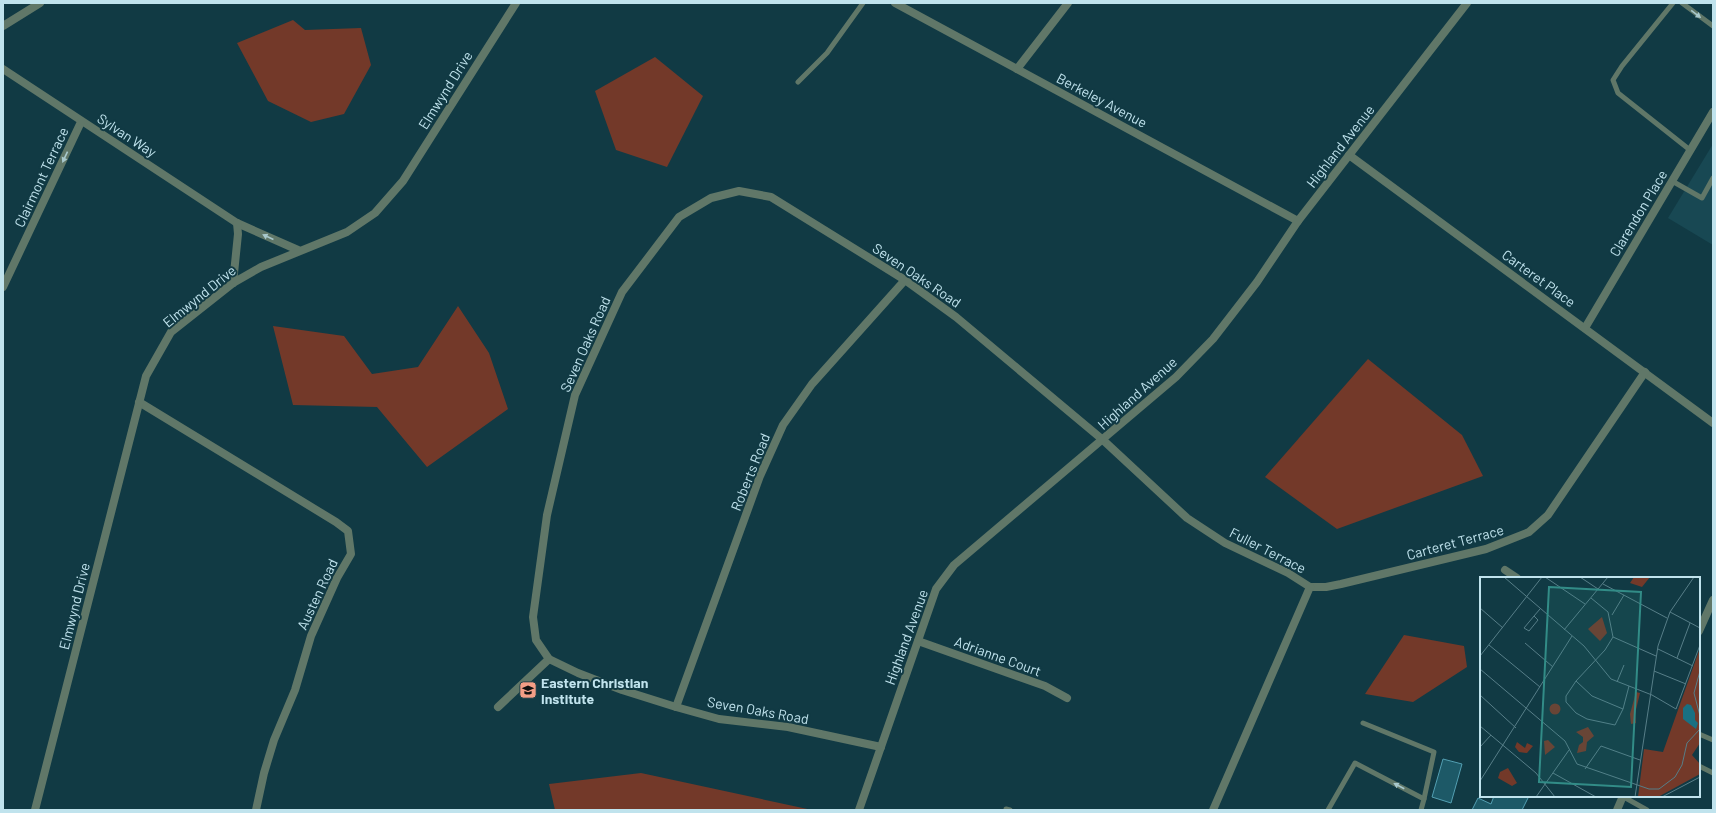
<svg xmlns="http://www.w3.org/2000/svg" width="1716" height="813" viewBox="0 0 1716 813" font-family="Barlow,sans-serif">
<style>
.built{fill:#184853}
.green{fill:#733929}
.building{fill:#1d5967;stroke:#539fb2}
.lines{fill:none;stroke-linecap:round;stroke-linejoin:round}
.service{stroke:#607768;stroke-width:5}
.minor{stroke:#607768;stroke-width:8}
.tertiary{stroke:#607768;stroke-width:8}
.oneway{fill:#a8c8cc}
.labels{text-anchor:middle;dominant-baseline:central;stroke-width:4;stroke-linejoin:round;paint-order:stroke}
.street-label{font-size:14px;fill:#c0e3ed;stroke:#113a44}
.poi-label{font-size:14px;font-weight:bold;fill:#c0e3ed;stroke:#113a44;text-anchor:start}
.inset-road{fill:none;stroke:#577e88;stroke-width:1}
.view{fill:#328c87;fill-opacity:0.15;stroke:#328c87;stroke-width:2}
.inset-edge{fill:none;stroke:#c0e3ed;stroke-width:2}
</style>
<rect width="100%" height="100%" fill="#113a44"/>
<path class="built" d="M1713,144V245L1668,218Z"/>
<g class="green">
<path d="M293,20L305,30L361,28L371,65L344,114L311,122L268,101L237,43Z"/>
<path d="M655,57L703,96L667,167L616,150L595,91Z"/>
<path d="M458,306L489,353L508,409L427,467L377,407L293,405L273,326L344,336L372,374L418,367Z"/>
<path d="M1368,359L1462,435L1483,476L1337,529L1265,477Z"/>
<path d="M1404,635L1464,646L1467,667L1413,702L1365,694Z"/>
<path d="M641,773L812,810H555L549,784Z"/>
</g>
<g class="building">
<path d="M1443,759L1462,764L1451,803L1432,797Z"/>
<path d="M1494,796H1529L1522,810H1472L1478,798L1491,804Z"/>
</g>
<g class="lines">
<g class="service">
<path d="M1673,3L1622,66L1613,80L1618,93L1690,150"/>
<path d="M1682,3L1713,26"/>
<path d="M798,82L827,53L863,3"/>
<path d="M1672,181L1702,198L1713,178"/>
<path d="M1363,723L1434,752L1424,799"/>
<path d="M1699,734L1713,740"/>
<path d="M1699,766L1713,773"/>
<path d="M1622,796L1647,810"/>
<path d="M1006,810V809L1010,810"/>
<path d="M1328,810L1355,763L1424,799L1421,810"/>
</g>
<g class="minor">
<path d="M895,3L1298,221"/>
<path d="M3,69L237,223L298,250"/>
<path d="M1017,69L1068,3"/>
<path d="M1349,155L1713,423"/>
<path d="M233,283L238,234L237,223"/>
<path d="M3,287L81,122"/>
<path d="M1585,328L1713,112"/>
<path d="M139,402L336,522L348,531L351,554L337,578L311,636L295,690L274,740L264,773L256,810"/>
<path d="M1505,570L1517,578"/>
<path d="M1310,587H1326L1341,584L1486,549L1529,532L1548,515L1645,372"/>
<path d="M1699,631L1713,600"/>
<path d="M918,641L1045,686L1067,698"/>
<path d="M498,707L549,659"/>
<path d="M676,707L760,476L783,425L812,384L905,280"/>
<path d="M881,747L788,727L719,719L676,707L622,690L578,673L549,659L536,640L533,617L547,515L575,395L622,292L679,217L711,198L739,191L771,197L905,280L956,317L1103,440L1187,518L1225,543L1288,573L1310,587"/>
<path d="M35,810L146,376L171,332L233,283L261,267L347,232L375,213L403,181L516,3"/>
<path d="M859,810L936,589L954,565L1176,377L1213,339L1257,282L1298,221L1467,3"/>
<path d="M1213,810L1310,587"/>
<path d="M1617,810L1623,796"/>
</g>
<path class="tertiary" d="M3,26L40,3"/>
</g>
<defs><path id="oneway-solid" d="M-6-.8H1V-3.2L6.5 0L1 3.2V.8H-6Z"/></defs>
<g class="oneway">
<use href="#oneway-solid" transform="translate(1696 14) rotate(37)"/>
<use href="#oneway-solid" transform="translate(65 157) rotate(115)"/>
<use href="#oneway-solid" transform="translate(268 237) rotate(-155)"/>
<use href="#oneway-solid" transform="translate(1399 786) rotate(-152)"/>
</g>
<defs>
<symbol id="school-square" viewBox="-11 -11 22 22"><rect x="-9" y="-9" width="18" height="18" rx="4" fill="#f49e86" stroke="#113a44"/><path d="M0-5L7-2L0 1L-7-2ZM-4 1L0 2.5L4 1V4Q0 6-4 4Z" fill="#111"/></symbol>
</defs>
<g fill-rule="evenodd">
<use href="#school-square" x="518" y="680" width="20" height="20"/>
</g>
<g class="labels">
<g class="street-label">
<text transform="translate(445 90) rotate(-58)">Elmwynd Drive</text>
<text transform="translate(1102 100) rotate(28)">Berkeley Avenue</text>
<text transform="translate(127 135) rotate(33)">Sylvan Way</text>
<text transform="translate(1340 146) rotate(-52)">Highland Avenue</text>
<text transform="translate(41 177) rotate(-65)">Clairmont Terrace</text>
<text transform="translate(1638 213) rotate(-59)">Clarendon Place</text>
<text transform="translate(917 275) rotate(34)">Seven Oaks Road</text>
<text transform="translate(1539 278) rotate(36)">Carteret Place</text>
<text transform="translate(199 296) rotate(-39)">Elmwynd Drive</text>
<text transform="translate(585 344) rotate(-66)">Seven Oaks Road</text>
<text transform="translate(1137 393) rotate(-42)">Highland Avenue</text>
<text transform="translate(750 472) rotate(-68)">Roberts Road</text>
<text transform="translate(1455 542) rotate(-15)">Carteret Terrace</text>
<text transform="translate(1268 550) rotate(27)">Fuller Terrace</text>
<text transform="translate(317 594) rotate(-65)">Austen Road</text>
<text transform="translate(74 606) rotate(-76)">Elmwynd Drive</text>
<text transform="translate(906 637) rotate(-70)">Highland Avenue</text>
<text transform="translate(998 656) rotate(20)">Adrianne Court</text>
<text transform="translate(758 710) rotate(10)">Seven Oaks Road</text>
</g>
<g class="poi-label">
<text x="541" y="682">Eastern Christian<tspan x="541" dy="16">Institute</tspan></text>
</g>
</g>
<g transform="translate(1480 577)">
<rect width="220" height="220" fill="#113a44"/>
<path d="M154,0H170L162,10L150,6ZM122,40L127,56L120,64L108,52ZM220,71V166L212,178L220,187V197L178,220H158L164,172L183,175ZM156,115L160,116L155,137L156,146L151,147L150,137ZM69.5 132a5.5 5.5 0 1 1 11 0a5.5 5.5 0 1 1-11 0ZM108,150L114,159L107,165L106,174L97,176L99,168L103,165V160L96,155ZM68,163L75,170L65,178L64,164ZM37,165L45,171L47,166L53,169L47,176L39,175L35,170ZM28,191L37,206L32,209L18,201L20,195Z" fill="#733929"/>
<path d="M207,127L211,128L215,136V143L218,146L216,152L203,142V131Z" fill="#197082"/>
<path class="inset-road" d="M24,0L104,69L131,102L172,118L196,132L220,68M65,0L105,27M100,0L118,12M123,7L187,41M111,21L128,35L133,60M0,31L23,51M190,35L220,51M132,38L144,18M54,39L58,43L49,54L44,51L54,39L60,32M84,53L128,0M133,60L125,73L96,104L86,119V125L96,136L107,142L135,148L143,132L149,109M133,60L176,79M45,66L73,90M9,68L60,110M178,72L213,89M0,79L62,0M197,81L210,46M0,92L85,164L97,187L169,212H179L195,200L202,188L207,166L220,152M174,94L206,107M220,94L214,116L220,139M96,104L112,119L143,132M137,105L144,88M0,118L36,151M0,149L56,196L75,220M0,170L11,158M105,192L121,169L160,183M73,196L116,220M0,204L92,59M56,220L89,173M155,220L178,69L190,35L214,0M182,220L220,200"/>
<path class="view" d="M69,10L161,15L151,210L59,205Z"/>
<rect width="220" height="220" class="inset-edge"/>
</g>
<rect width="1716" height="813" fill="none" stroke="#c0e3ed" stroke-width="8"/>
</svg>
